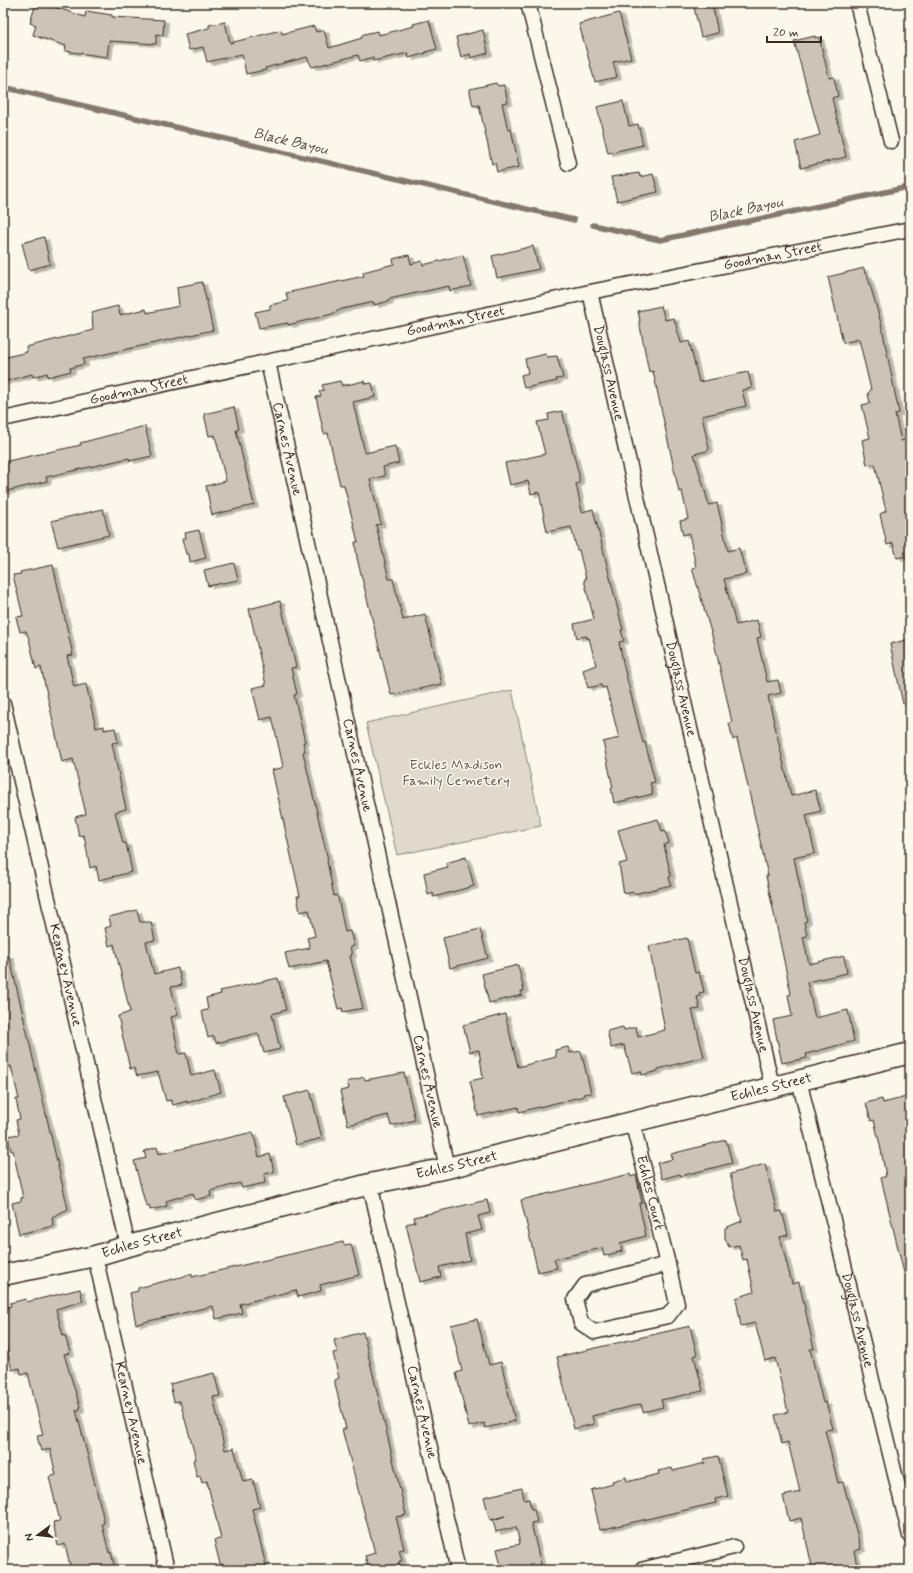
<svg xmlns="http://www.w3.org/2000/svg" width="913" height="1573" viewBox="0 0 913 1573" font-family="Mynerve,sans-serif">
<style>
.green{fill:#dfd9ce;stroke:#8d8276}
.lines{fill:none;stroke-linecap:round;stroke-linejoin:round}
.stream{stroke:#85796d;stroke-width:5.5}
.building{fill:#ccc4b9;stroke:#3b2a1e;filter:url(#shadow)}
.street-casing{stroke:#3b2a1e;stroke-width:17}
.secondary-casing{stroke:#3b2a1e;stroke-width:23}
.street{stroke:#fbf7ec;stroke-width:14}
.secondary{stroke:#fbf7ec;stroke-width:20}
.labels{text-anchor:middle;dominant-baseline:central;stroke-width:3;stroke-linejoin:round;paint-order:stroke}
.street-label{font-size:14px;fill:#3b2a1e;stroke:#fbf7ec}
.park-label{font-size:14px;fill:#64564a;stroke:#fbf7ec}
.water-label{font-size:15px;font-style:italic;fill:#605246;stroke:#fbf7ec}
</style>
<defs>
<filter id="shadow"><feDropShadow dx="4.5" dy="2.5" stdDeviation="0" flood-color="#0004"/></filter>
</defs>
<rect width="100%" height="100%" fill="#fbf7ec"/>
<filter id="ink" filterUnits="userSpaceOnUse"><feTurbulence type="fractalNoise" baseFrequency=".025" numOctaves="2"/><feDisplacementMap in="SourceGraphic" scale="8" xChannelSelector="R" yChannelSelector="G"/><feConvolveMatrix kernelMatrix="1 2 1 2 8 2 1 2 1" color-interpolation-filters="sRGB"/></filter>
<g filter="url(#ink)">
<path class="green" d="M512,690L541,826L397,855L366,723Z"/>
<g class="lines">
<g class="stream">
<path d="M3,87L574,220"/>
<path d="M593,225L660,240L904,188"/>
</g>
</g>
<g class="building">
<path d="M36,3H53L52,6L85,17L86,11L112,15V17L164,20L163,35L156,34V44L109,41L107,57L65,51L66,46L33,35L36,25L30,23Z"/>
<path d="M693,3H712L718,33L701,37Z"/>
<path d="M619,13L631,58L613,62L617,77L595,82L579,24Z"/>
<path d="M429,20L437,49L425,52L426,53L409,58L408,53L373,61V57L360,61L358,55L312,67L307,57L265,68L266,70L246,74L242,54L207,62L203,47L189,50L185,34L209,28V25L225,22L230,43L281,30L282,34L314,26L316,32L324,30L329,48L362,38L361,36L364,34L378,31L379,35L414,26L413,24Z"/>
<path d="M483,30L488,53L471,58L470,54L461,57L456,37Z"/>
<path d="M815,36V38L819,37L829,78L834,77L838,96L832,98L846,157L801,168L795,142L820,135L794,41Z"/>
<path d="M496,83L498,86L504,85L508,102L502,103L508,130L511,129L519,167L497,172L495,163L492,164L479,105L473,106L470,92V89Z"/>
<path d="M623,101L629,126L638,124L643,145L608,153L597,107Z"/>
<path d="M639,173L640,177L653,174L658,192L617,201L611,177Z"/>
<path d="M44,237L50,264L29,270L22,243Z"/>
<path d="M533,246L539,269L497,278L492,256Z"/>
<path d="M409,255L411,264L422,261L423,265L463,255L471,286L450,291L449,286L389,299V301L374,305V302L342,309L332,314L288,325V323L259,328L255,312L270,309V305L288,301L286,293L364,276L363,272L394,264L393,259Z"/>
<path d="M864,268L865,274H867L881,323L899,413L895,414L901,441L910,439V555L897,558L893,543L887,545L880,514L886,511L875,464L867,465L862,440L870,438L862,405L870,403L868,393L871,390L859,339L843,343L828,277Z"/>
<path d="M202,282L213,330L83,359L84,364L70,368L71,371L48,377L47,373L33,377L32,374L3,382V358L27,352L26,347L93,330L92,313L102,310L118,306L120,315L146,309L147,313L179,306L177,287Z"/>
<path d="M661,306L665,320L674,318L681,343L689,341L699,382L748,372L752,388L742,390L746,406L702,416L709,449L707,451L694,454L709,505L717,503L728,551L739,548L746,574L724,579L736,625L757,620L761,637L757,638L767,682L778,680L781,693L768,696L791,796L815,790L821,811L806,815L815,853L794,858L807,921L804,922L807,936L803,937L809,964L844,956L847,973L807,982L815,1018L848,1010L854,1041L806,1054L807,1058L782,1063L773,1020L792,1016L788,995L791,994L766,876H768L737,738L733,740L729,723L732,722L714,642L692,568L696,567L689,533L683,535L680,521L688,519L682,491L679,492L653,371L649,372L639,321H640L638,311Z"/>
<path d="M546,354L547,357L557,356L563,378L556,379L557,381L524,388L521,375L528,373L525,359Z"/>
<path d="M340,381L342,386L364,381L365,384L372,383L375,397L353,402L365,453L395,446L399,463L383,467L385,476L370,479L381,524L376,525L389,579H393L403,620L425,614L442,684L391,695L357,558L355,542H358L344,485H340L328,433L324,434L316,397L321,396L319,391L324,390L322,385Z"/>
<path d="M234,407L239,429L236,430L254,505L212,515L206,486L226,481L215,435L209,436L204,414Z"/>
<path d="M562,411L579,475V483L576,484L582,512L593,509L623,630H621L624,641L619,642L624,667L643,743L645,742L655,782L650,783L653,794L614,803L611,788H613L603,742L619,738L606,687L602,688L601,685L588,688L583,670L596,665L589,638L587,639V636L577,638L574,624L594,619L584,580L586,579L579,550H577L571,527L547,532L539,492L531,494L528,481L510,485L505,463L545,454L537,422L549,420L548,414Z"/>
<path d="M145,426L152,456L130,461L129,458L46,477L47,481L3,492V462L81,445L80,443Z"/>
<path d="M103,509L109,535L58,547L51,521Z"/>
<path d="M199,530L206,558L190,562L189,554H186L182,539L186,538L185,533Z"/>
<path d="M234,563L238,580L208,586L204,570Z"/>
<path d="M53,565L73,655L67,656L74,687L86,684L96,728L104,726V730L115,728L118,742L112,743L126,809L115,812L123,843H126L132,872L99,880L96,866L90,868L84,835L79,836L75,817L86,814L73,759L62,762L41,667L36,669L29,639L26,631L20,632L16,617L23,616L13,575L21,574L20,572Z"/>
<path d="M280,601L296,667L291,668L297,694L294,695L305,742H303L305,751L303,752L328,860L327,861L334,896L336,895L338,898L345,932L350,931L354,946L350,947L352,955L350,956L363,1008L343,1012L342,1008L338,1009L326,961L289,969L285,953L310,948L307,938L315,936L309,910L300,912L297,896H300L272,770L281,768L283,766L272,717L260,720L252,688L266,685L249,609Z"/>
<path d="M910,639V703L903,704L890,644Z"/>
<path d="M658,819L662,831L665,830L669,843L664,845L671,876L669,877L671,885L634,894V892L624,894L619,864L627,862L618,830Z"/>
<path d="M466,857L474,886L434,897L433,893L428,895L424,873L448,867L446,863Z"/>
<path d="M137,910L140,922H151L155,940L146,942L154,974L178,968L182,985L171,987L178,1015L171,1017L179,1054L186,1053L191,1076L215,1070L221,1092L187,1103V1101L173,1105L171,1100L166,1101L158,1072L137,1076L134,1068L130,1069L118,1016L130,1012L114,944L109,946L105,928L111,926L109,917Z"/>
<path d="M480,929L488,958L450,968L443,938Z"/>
<path d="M687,938L695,973L699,972L704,992L699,993L700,996L697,997L700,1009L692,1010L704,1057L658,1069V1071L642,1075L641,1071L632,1073L624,1045L611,1048L607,1031L623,1027L624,1030L636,1027L638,1037L665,1030L649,946Z"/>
<path d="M9,955L68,1209L52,1217L53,1226L19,1234L12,1203L21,1201V1198H23L13,1150L11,1151L8,1136L19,1134L16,1120L20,1119L16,1099H19L11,1066L6,1067L3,1052V956Z"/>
<path d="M518,965L524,991H521L522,995L489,1003L482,974Z"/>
<path d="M278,978L286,1010L272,1014L280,1049L264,1053L258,1033L216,1043L214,1036L208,1038L202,1011L208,1010L206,998L221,994L220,991Z"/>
<path d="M505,1014L518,1067L556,1057L555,1050L568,1047L570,1053L581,1051L591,1093L583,1094L584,1096L519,1112L518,1107L478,1116L470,1081L483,1078L479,1050L470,1052L463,1025Z"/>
<path d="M404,1073L415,1120L391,1126L388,1115L348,1125L340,1091L349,1089L347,1082L364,1077L365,1080Z"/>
<path d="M310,1090L322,1138L296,1145L284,1097Z"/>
<path d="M910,1096V1272L904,1273L881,1178L886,1176L880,1145L874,1120L871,1121L866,1103L882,1099L883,1103Z"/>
<path d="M253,1132L259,1157L270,1154L274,1172L264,1174L265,1183L242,1188L240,1183L210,1191L211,1196L195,1200L193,1193L166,1201L167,1206L150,1210L149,1205L146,1206L134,1161L146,1158L144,1151L157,1147L159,1154Z"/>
<path d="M726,1140L732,1163L681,1176L680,1174L662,1179L657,1163L673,1159L671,1154Z"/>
<path d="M765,1164L777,1212L782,1211L788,1235L780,1237L792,1284L799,1282L814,1349H810L823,1403L826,1402L833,1429L825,1430L838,1483L843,1482L861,1549L854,1551L858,1570H813L801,1518L789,1521L783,1496L800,1492L788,1442L782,1444L775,1415L788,1412L775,1358L765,1361L755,1323L741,1326L736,1298L754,1292L747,1259L743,1260L739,1245L729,1247L725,1238V1228L742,1221L730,1174Z"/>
<path d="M630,1174L631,1177L636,1175L642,1203L639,1204L646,1236L620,1243L622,1251L604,1256L602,1248L554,1259L557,1268L538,1272L521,1200Z"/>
<path d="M487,1200L490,1213L478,1216L482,1230L465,1234L470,1260L439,1267L441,1277L420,1282L406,1224L415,1222L414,1217Z"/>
<path d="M343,1242L344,1245L351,1244L359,1275L320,1285L321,1291L298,1297L296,1290L240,1304L242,1313L216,1319L213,1306L136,1324L130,1293L138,1291V1288L192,1274V1277Z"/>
<path d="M80,1289L83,1301L56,1309L63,1336L65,1335L70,1353L64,1354L80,1407L79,1410H76L102,1512L104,1523L102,1524L109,1553L111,1552L115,1570H71L65,1544L58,1546L53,1522L60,1521L49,1477L56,1475L50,1449L41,1451L37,1436L43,1435L28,1373L21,1374L20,1368L12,1370L3,1334V1308L11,1306L10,1303L26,1299L27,1302Z"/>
<path d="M477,1319L489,1365L501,1362L515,1421L485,1428L484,1423L469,1427L456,1373L462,1371L451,1325Z"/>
<path d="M690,1326L697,1355L694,1356L703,1391L661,1400L663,1407L643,1412L641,1404L592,1416L594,1424L574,1429L557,1357Z"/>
<path d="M363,1332L406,1515L396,1517L404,1549L399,1550L402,1561H399L400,1564L377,1570H369L365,1556L375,1553L342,1429H346L335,1384V1380L339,1378L333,1353L337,1352L334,1340Z"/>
<path d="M214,1373L220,1396L213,1397L225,1450L234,1448L243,1482L253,1480L260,1507L252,1509L267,1570H224L222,1564H220L214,1540L221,1539L207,1481L202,1483L200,1476L197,1477L193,1460L196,1459L181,1405L179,1401L174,1402L170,1384Z"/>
<path d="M718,1456L728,1496L715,1499L716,1503L711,1504L600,1530L591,1490L613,1484L612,1481L626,1477L627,1482L659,1474L658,1471L672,1468L673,1471L705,1463L704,1459Z"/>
<path d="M522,1488L524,1500L529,1499L531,1509H534L537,1522L531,1523L541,1565L519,1570H502L497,1549L520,1544L516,1527L496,1532L493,1520L505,1516L490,1520L484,1497Z"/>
</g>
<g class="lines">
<defs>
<g id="street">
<path d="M528,3L568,163"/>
<path d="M857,3L891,141"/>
<path id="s1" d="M590,292L772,1086"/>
<path id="s2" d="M268,362L447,1168"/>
<path id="s3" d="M3,419L590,292L910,229"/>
<path id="s4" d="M3,703L128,1246"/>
<path id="s5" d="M799,1080L910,1536"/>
<path id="s6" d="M632,1121L668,1264L585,1285L575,1299L581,1323L594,1332L668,1316L677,1304L668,1264"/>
<path id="s7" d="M370,1184L458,1570"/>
<path id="s8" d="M95,1256L167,1570"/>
<path d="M641,1570L734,1547"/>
</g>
<g id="secondary">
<path id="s9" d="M3,1275L95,1256L128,1246L370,1184L447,1168L910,1053"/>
</g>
</defs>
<use href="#street" class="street-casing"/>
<use href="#secondary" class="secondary-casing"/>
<use href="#street" class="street"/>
<use href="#secondary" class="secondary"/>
</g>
</g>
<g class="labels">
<g class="street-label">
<text stroke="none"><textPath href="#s3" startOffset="787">Goodman Street</textPath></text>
<text stroke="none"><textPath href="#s3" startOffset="463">Goodman Street</textPath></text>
<text stroke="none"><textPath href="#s1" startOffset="83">Douglass Avenue</textPath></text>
<text stroke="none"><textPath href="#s3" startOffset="139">Goodman Street</textPath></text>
<text stroke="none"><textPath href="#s2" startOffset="89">Carnes Avenue</textPath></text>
<text stroke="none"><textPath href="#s1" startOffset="407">Douglass Avenue</textPath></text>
<text stroke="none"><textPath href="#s2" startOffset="413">Carnes Avenue</textPath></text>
<text stroke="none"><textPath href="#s4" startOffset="279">Kearney Avenue</textPath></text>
<text stroke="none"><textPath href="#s1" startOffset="731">Douglass Avenue</textPath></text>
<text stroke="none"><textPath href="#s2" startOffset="737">Carnes Avenue</textPath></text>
<text stroke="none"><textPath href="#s9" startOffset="791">Echles Street</textPath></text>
<text stroke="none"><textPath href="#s9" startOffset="467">Echles Street</textPath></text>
<text stroke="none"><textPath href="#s6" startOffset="74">Echles Court</textPath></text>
<text stroke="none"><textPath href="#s9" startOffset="143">Echles Street</textPath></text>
<text stroke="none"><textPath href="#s5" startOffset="247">Douglass Avenue</textPath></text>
<text stroke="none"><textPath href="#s7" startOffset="234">Carnes Avenue</textPath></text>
<text stroke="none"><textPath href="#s8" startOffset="161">Kearney Avenue</textPath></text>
</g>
<g class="park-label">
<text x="456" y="765">Eckles Madison<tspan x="456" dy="16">Family Cemetery</tspan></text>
</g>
<g class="water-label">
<text transform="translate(291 142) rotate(13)">Black Bayou</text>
<text transform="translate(746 210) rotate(-12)">Black Bayou</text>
</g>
</g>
<rect width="913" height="1573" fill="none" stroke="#fbf7ec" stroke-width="16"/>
<rect x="8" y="8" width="897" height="1557" fill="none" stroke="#3b2a1e" stroke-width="1.5" filter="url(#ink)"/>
<g transform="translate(38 1535) rotate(255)" stroke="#fbf7ec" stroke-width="3" paint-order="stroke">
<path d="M0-3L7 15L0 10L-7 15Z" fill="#3b2a1e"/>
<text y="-6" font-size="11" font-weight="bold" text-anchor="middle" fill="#3b2a1e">N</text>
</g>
<path d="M767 36v6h54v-6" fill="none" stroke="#3b2a1e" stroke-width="2"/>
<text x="773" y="36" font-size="12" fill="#3b2a1e" stroke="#fbf7ec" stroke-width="3" paint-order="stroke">20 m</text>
</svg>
